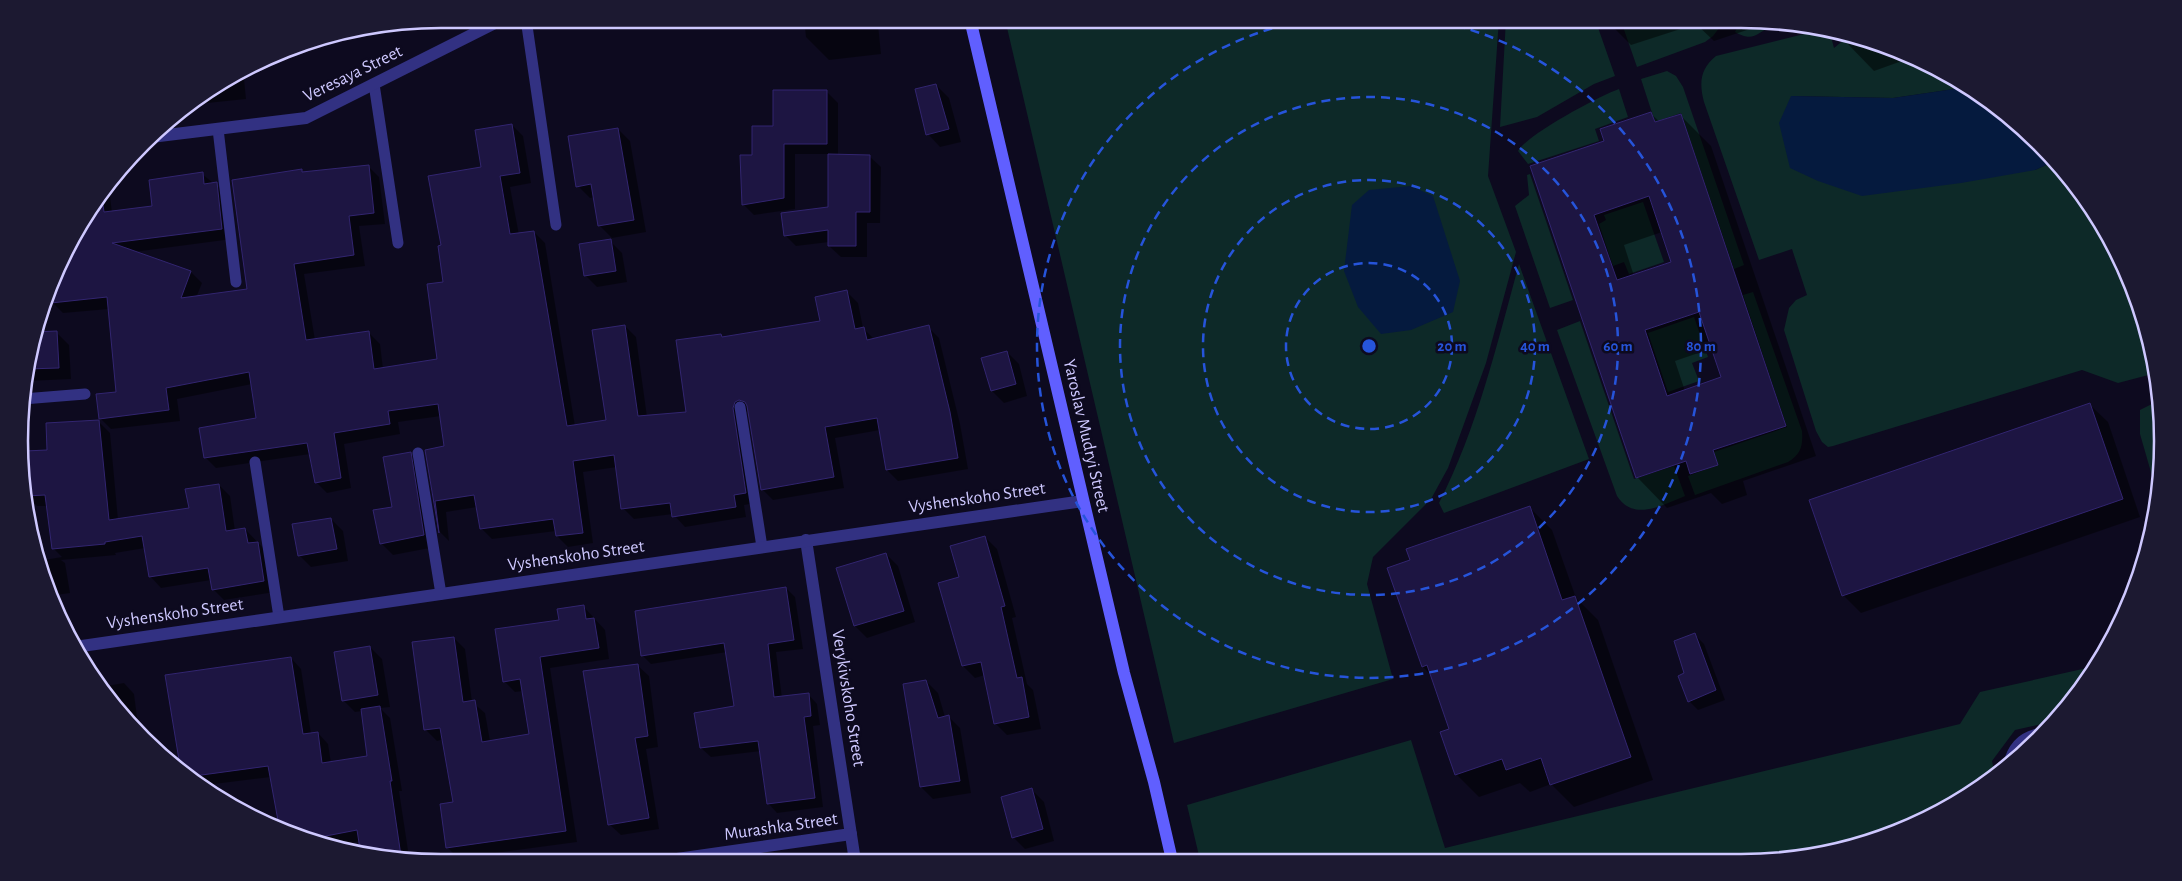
<svg xmlns="http://www.w3.org/2000/svg" width="2182" height="881" viewBox="0 0 2182 881" font-family="'Alegreya Sans',sans-serif">
<style>
.green{fill:#0d2928}
.water{fill:#051a3e}
.shadow{fill:#0007;fill-rule:evenodd}
.building{fill:#1d1542;stroke:#322570;fill-rule:evenodd}
.lines{fill:none;stroke-linecap:round;stroke-linejoin:round}
.lane{stroke:#323182;stroke-width:11}
.street{stroke:#323182;stroke-width:12}
.secondary{stroke:#605fff;stroke-width:12}
.ring{fill:none;stroke:#2654da;stroke-width:2.5;stroke-dasharray:9 6}
.labels{text-anchor:middle;dominant-baseline:central;stroke-width:5;stroke-linejoin:round;paint-order:stroke}
.street-label{font-size:18px;fill:#cec8ff;stroke:#0d0a1f}
.rim{fill:none;stroke:#cec8ff;stroke-width:2.5}
.centre{fill:#2654da;stroke:#0d0a1f;stroke-width:2.5}
.ring-label{font-size:15px;text-anchor:middle;font-weight:bold;fill:#2654da;stroke:#0d0a1f;stroke-width:5;stroke-linejoin:round;paint-order:stroke}
</style>
<rect width="100%" height="100%" fill="#0d0a1f"/>
<g class="green">
<path d="M1005,19H1499L1488,176L1516,252L1486,363L1448,468L1431,499L1373,557L1367,584L1393,679L1174,743Z"/>
<path d="M1506,19H1595L1615,76L1594,84L1537,117L1500,127Z"/>
<path d="M1627,19H1726L1713,36L1705,42L1637,67L1621,21Z"/>
<path d="M1742,19L1791,27C1784,27 1776,27 1770,28C1756,32 1755,43 1735,32Z"/>
<path d="M1816,31L1830,33L1834,48C1840,43 1846,38 1854,37C1879,36 1948,72 1968,87L1893,98L1791,96L2035,170L2055,161C2098,207 2132,270 2149,331C2152,344 2153,359 2156,373L2118,383L2082,370L1833,446L1828,447L1822,442L1816,431L1784,330L1789,308L1796,300L1807,295L1792,249L1759,260L1704,102C1699,83 1700,69 1716,56Z"/>
<path d="M1667,71L1676,76L1683,87L1744,265L1734,269L1681,113L1655,122L1641,79Z"/>
<path d="M1619,89L1628,117L1595,129L1599,141L1528,164L1518,151C1528,134 1599,96 1619,89Z"/>
<path d="M1530,174L1573,300L1550,308L1515,206L1529,195L1527,175Z"/>
<path d="M1643,202L1664,262L1629,274L1624,262L1613,266L1599,224L1606,220L1604,215Z"/>
<path d="M1519,264L1589,459L1444,513L1439,503C1477,429 1497,344 1519,264Z"/>
<path d="M1753,292L1802,431C1803,446 1801,454 1788,462L1695,495L1688,476L1718,465L1714,452L1787,427L1743,295Z"/>
<path d="M1694,317L1708,357L1692,363L1699,381L1668,392L1648,333Z"/>
<path d="M1580,321L1634,479L1674,466L1685,496C1662,505 1634,522 1617,496L1557,330Z"/>
<path d="M2160,400L2162,413L2159,500L2140,434V410Z"/>
<path d="M2096,666L2092,675L2051,722L2015,730L1992,761L1995,774L1928,819L1797,859L1200,860L1187,805L1411,740L1445,848L1960,724L1980,692Z"/>
</g>
<g class="water">
<path d="M1968,87L2019,123L2055,161L2035,170L1961,183L1862,196L1818,181L1790,168L1779,123L1791,96L1893,98Z"/>
<path d="M1411,186L1433,196L1460,281L1453,312L1411,330L1381,334L1358,307L1344,271L1352,205L1369,190Z"/>
</g>
<g class="shadow">
<path d="M495,19H531L532,24L502,26Z"/>
<path d="M804,19H872L878,25L881,54L829,60L806,37Z"/>
<path d="M1605,19H1741L1761,22L1762,25L1714,41L1696,24L1631,45Z"/>
<path d="M1842,35L1877,41L1913,57L1874,71L1844,40Z"/>
<path d="M243,69L246,99L188,105L230,75Z"/>
<path d="M936,85L949,98L961,142L940,147L928,134Z"/>
<path d="M826,91L838,103V156H869L881,167L880,223H867V257H841L829,246V242L796,246L785,235L830,208V154H795V209L754,215L743,204L754,156L775,128Z"/>
<path d="M1651,114L1660,122L1680,115L1711,146L1816,456L1743,481L1747,495L1722,504L1711,493L1667,508L1637,477L1532,167L1606,142ZM1662,232L1672,263L1634,276L1624,245ZM1713,348L1723,378L1685,391L1675,361Z"/>
<path d="M512,125L523,136L531,183L510,187L519,235L534,232L545,243L575,426L607,421L625,326L636,337L647,417L688,414L721,335L724,338L821,322L847,292L858,303L863,328L875,340L928,327L939,338L960,424L968,469L898,481L887,470L880,430L835,438L844,488L773,500L762,489L749,411L746,412L756,503L744,505L746,517L685,527L673,514L634,519L623,508L617,467L583,472L593,543L568,547L557,536L556,531L492,539L481,528L477,507L446,512L449,541L440,532L426,451L446,447L441,416L398,422L400,434L344,444L351,488L327,493L316,482L310,454L216,468L205,457L257,419L252,384L177,399L180,421L111,429L100,418L117,393L109,309L63,313L52,302L75,230L109,188L112,213L154,207L202,174L227,194L232,239L134,252L191,272L202,283L196,298L249,290L302,171L304,173L368,166L379,177L385,224L359,226L365,266L304,274L315,340L369,333L380,344L383,369L438,360L444,283L442,246L483,168Z"/>
<path d="M618,129L630,141L646,232L612,238L600,226L595,197L590,198L578,186Z"/>
<path d="M610,241L622,253L627,282L597,287L585,275Z"/>
<path d="M57,333L69,345L71,379L28,381L24,377L34,334Z"/>
<path d="M1007,352L1019,364L1027,396L1004,403L992,391Z"/>
<path d="M2090,405L2108,422L2140,517L1861,613L1843,595Z"/>
<path d="M99,422L110,433L118,520L190,509L219,485L230,496L235,531L245,529L269,554L275,592L224,600L213,589L211,580L161,588L150,576L145,548L115,553L116,555L61,560L65,563L70,593L49,596L38,561L62,557L53,548L47,506H37L26,495L25,452L48,451Z"/>
<path d="M410,454L422,466L435,547L393,555L381,543Z"/>
<path d="M1530,508L1552,530L1576,598L1598,620L1653,780L1574,807L1551,784L1530,792L1520,783L1479,797L1456,774L1451,730L1432,676L1423,667L1388,568L1411,560Z"/>
<path d="M331,519L343,531L348,561L311,567L299,555Z"/>
<path d="M985,537L997,549L1016,617L1012,618L1027,684L1033,690L1041,729L1007,735L995,723L985,675L975,678L963,666L960,578Z"/>
<path d="M886,554L898,566L915,622L867,638L855,626L838,569Z"/>
<path d="M786,588L795,597L803,649L776,652L782,698L808,694L817,704L820,725L813,726L823,807L777,813L768,803L761,751L711,757L701,748L696,714L735,708L727,652L651,664L642,655Z"/>
<path d="M583,606L605,630L609,659L550,668L577,842L458,858L447,847L454,803L444,739L437,741L426,730L454,638L465,649L472,702L485,713L490,741L531,735L523,691L515,692L504,681L561,621Z"/>
<path d="M1695,635L1704,644L1725,700L1698,710L1689,701L1686,674Z"/>
<path d="M370,647L382,659L390,707L380,708L390,718L402,791H399L409,857L362,849L360,841L339,846L305,840L268,820L279,819L271,777L206,785V787L184,775L171,761L180,760L291,658L301,669L311,734L318,733L328,744L331,763L369,757L362,711L355,712L343,700Z"/>
<path d="M637,665L649,676L658,747L646,749L659,829L621,835L609,824Z"/>
<path d="M926,681L938,693L945,717L948,716L960,728L971,793L933,799L921,787Z"/>
<path d="M124,683L134,694L138,725L101,687Z"/>
<path d="M1032,790L1044,802L1054,841L1025,849L1013,837Z"/>
</g>
<g class="building">
<path d="M936,84L949,129L926,135L915,89Z"/>
<path d="M773,90H827V144H784V198L742,205L740,155H752V126H773Z"/>
<path d="M1651,112L1655,122L1681,114L1786,426L1713,450L1718,465L1690,474L1686,461L1636,478L1530,166L1604,141L1600,129ZM1649,196L1671,262L1617,280L1594,215ZM1699,312L1721,377L1667,396L1645,330Z"/>
<path d="M512,124L520,173L500,176L510,234L534,231L567,426L606,420L592,330L625,325L638,416L686,412L676,340L721,334L722,337L820,321L815,297L847,290L855,329L864,327L867,340L929,325L950,412L958,458L886,470L877,418L825,427L834,477L761,490L747,406L745,402L739,400L735,402L733,408L746,493L734,495L736,507L672,517L670,503L621,509L614,455L573,461L583,533L556,536L553,519L480,529L474,495L435,501L439,533L425,450L444,446L438,404L388,411L390,424L334,433L341,478L315,483L307,443L204,458L199,428L256,418L249,372L166,388L169,410L99,419L96,394L116,392L107,297L51,303L49,287L75,230L102,198L104,212L152,206L149,180L203,172L204,184L217,182L222,229L112,243L191,271L181,298L247,289L232,180L302,169V172L369,165L374,213L349,216L354,255L294,264L306,340L369,331L374,369L437,359L427,284L443,282L438,246L441,245L428,176L481,167L475,130Z"/>
<path d="M618,128L634,220L598,226L591,184L576,187L568,136Z"/>
<path d="M828,154L870,155V212H856V246H828V230L784,236L781,213L828,207Z"/>
<path d="M611,239L616,271L584,276L579,244Z"/>
<path d="M57,331L59,368L26,369L35,332Z"/>
<path d="M1007,351L1016,384L991,391L981,358Z"/>
<path d="M2090,403L2123,499L1842,596L1809,500Z"/>
<path d="M99,420L109,520L189,508L185,489L219,484L226,531L245,528L248,543L258,542L264,581L212,590L208,568L149,577L142,536L105,542V544L52,549L45,495L26,496L25,451L47,450L46,423Z"/>
<path d="M411,452L424,535L380,544L373,510L392,507L383,457Z"/>
<path d="M1530,506L1562,600L1575,596L1631,757L1550,785L1541,758L1506,770L1502,759L1455,775L1440,732L1449,729L1427,665L1422,667L1387,568L1410,560L1406,549Z"/>
<path d="M331,518L337,549L298,556L292,524Z"/>
<path d="M985,536L1005,606L1001,607L1017,678L1022,677L1029,717L994,724L981,662L962,666L938,583L959,577L950,546Z"/>
<path d="M886,553L904,611L854,626L836,568Z"/>
<path d="M786,587L794,640L768,644L774,697L809,693L811,716L804,717L815,798L767,804L758,741L700,748L694,713L734,706L724,643L641,656L635,611Z"/>
<path d="M584,605L586,619L594,618L599,648L540,657L566,831L446,848L440,804L453,802L440,728L424,730L412,642L454,637L463,702L475,700L482,742L529,734L520,679L503,682L495,629L559,620L557,609Z"/>
<path d="M1695,633L1716,690L1688,702L1678,676L1684,673L1674,641Z"/>
<path d="M370,646L378,695L342,701L334,652Z"/>
<path d="M291,657L303,734L318,732L322,763L367,756L361,709L380,706L392,781H390L401,856L360,849L357,830L305,840L279,826L268,766L187,777L181,772L165,675Z"/>
<path d="M638,664L648,736L635,738L649,818L608,825L583,671Z"/>
<path d="M926,680L938,718L949,715L960,781L920,787L903,684Z"/>
<path d="M1032,788L1043,829L1012,838L1001,797Z"/>
</g>
<g class="lines">
<g class="lane">
<path d="M526,19L556,225"/>
<path d="M374,84L398,243"/>
<path d="M218,129L236,282"/>
<path d="M23,399L85,394"/>
<path d="M740,407L762,547"/>
<path d="M418,453L441,594"/>
<path d="M255,462L279,617"/>
</g>
<g class="street">
<path d="M151,137L306,118L503,19"/>
<path d="M806,540L855,861"/>
<path d="M75,647L1083,501"/>
<path d="M2009,765C2013,747 2022,737 2040,734"/>
<path d="M656,862L851,834"/>
</g>
<path class="secondary" d="M970,19L1124,673L1154,782L1172,860"/>
</g>
<g class="ring">
<circle cx="1369" cy="346" r="83"/>
<circle cx="1369" cy="346" r="166"/>
<circle cx="1369" cy="346" r="249"/>
<path d="M1427 19A332 332 0 1 1 1311 19"/>
</g>
<g class="labels">
<g class="street-label">
<text transform="translate(353 74) rotate(-26)">Veresaya Street</text>
<text transform="translate(1086 436) rotate(77)">Yaroslav Mudryi Street</text>
<text transform="translate(977 498) rotate(-8)">Vyshenskoho Street</text>
<text transform="translate(576 556) rotate(-8)">Vyshenskoho Street</text>
<text transform="translate(175 614) rotate(-8)">Vyshenskoho Street</text>
<text transform="translate(848 698) rotate(81)">Verykivskoho Street</text>
<text transform="translate(781 827) rotate(-8)">Murashka Street</text>
</g>
</g>
<path d="M0 0H2182V881H0ZM441 28H1741A413 413 0 0 1 2154 441V441A413 413 0 0 1 1741 854H441A413 413 0 0 1 28 441V441A413 413 0 0 1 441 28Z" fill="#1c1931" fill-rule="evenodd"/>
<path class="rim" d="M441 28H1741A413 413 0 0 1 2154 441V441A413 413 0 0 1 1741 854H441A413 413 0 0 1 28 441V441A413 413 0 0 1 441 28Z"/>
<circle cx="1369" cy="346" r="8" class="centre"/>
<g class="ring-label">
<text x="1452" y="351">20 m</text>
<text x="1535" y="351">40 m</text>
<text x="1618" y="351">60 m</text>
<text x="1701" y="351">80 m</text>
</g>
</svg>
